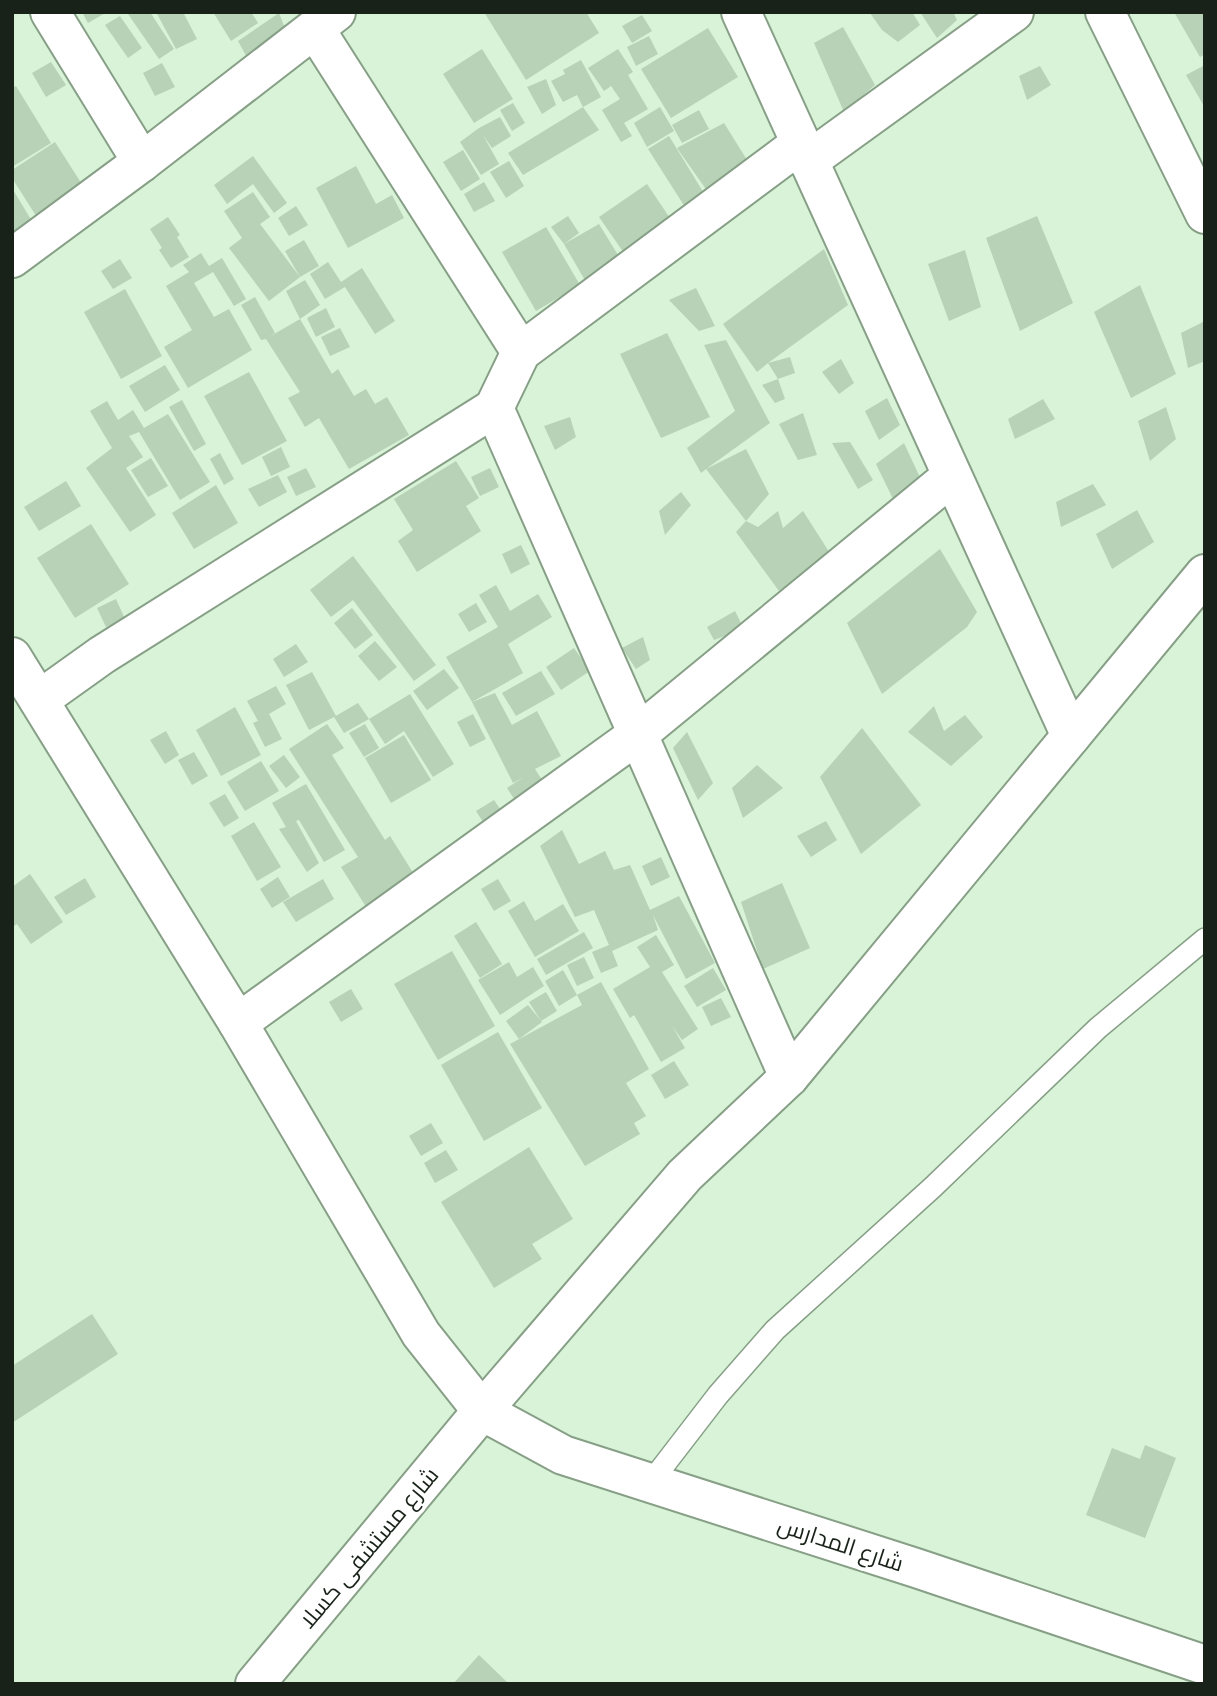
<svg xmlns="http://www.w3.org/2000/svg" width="1217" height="1696" viewBox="0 0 1217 1696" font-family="'Golos Text',Cairo,sans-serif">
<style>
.building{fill:#b7d2b7}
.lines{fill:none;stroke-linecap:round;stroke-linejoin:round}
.lane-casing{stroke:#869f86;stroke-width:24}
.street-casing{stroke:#869f86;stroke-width:42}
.secondary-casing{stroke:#869f86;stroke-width:42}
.lane{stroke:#fff;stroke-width:21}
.street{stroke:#fff;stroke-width:38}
.secondary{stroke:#fff;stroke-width:38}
.labels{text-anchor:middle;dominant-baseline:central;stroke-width:7;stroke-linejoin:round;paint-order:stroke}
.street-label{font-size:23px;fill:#182218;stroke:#fff}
</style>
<rect width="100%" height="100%" fill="#d8f3d7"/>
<g class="building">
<path d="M82,12H107L88,23Z"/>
<path d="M130,12H150L174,49L159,59L128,14Z"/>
<path d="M156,12H183L197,39L176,49Z"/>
<path d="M213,12H251L258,23L231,41Z"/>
<path d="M484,12H586L599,33L526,80Z"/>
<path d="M874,12H912L920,25L898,42L882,30L870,13Z"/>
<path d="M920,12H953L957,20L937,38Z"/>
<path d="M1174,12H1205V54L1200,57Z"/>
<path d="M279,13L288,36L250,63L238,41Z"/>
<path d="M642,15L652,31L632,43L622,26Z"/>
<path d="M120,16L142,48L128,58L105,25Z"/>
<path d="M843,27L875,85L844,112L814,43Z"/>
<path d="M708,28L738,77L671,118L641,69Z"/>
<path d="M649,36L658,54L636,66L627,47Z"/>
<path d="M482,49L513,99L474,123L443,74Z"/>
<path d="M618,49L633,72L628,75L648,109L624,123L632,136L621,142L602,110L620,99L611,86L604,91L588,68Z"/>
<path d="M581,60L601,97L583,107L577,95L563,102L551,81L565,74L563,70Z"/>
<path d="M51,62L66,85L46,97L32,73Z"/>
<path d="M162,63L175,87L155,96L143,73Z"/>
<path d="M1205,65V108L1186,75Z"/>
<path d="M1040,66L1051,85L1027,100L1019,76Z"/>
<path d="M546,79L556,105L542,114L527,87Z"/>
<path d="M16,86L51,143L12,167V88Z"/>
<path d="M513,103L525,123L512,131L500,110Z"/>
<path d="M583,107L599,130L523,175L508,153Z"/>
<path d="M660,107L674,131L647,147L634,123Z"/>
<path d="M699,110L709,129L682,143L672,125Z"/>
<path d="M500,117L511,136L492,148L483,135L499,164L481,175L460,142L479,128Z"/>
<path d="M724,123L752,168L710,195L677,148Z"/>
<path d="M669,136L705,195L685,207L648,149Z"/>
<path d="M55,142L87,192L40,222L12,178V170Z"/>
<path d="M463,150L480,179L461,191L443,162Z"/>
<path d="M253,156L287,203L274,213L253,184L227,204L214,185Z"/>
<path d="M509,161L524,186L506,198L490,172Z"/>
<path d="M356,166L376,204L392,195L404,218L348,248L316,188Z"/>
<path d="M484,182L495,201L474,212L464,194Z"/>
<path d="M647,184L674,224L626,256L599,217Z"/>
<path d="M12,188L33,223L15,234L12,230Z"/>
<path d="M253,192L270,217L260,224L300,277L269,301L229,248L242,238L224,211Z"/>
<path d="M296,206L308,225L289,236L278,218Z"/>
<path d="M568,216L579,233L564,244L551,227Z"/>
<path d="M1037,216L1073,303L1020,331L986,238Z"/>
<path d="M168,217L180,235L177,237L189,257L171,268L159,250L162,248L150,229Z"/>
<path d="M599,224L621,260L586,282L564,244Z"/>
<path d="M546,227L580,285L536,311L502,252Z"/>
<path d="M304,240L319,266L300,277L285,251Z"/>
<path d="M824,249L848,305L768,363L790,357L795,373L778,379L768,363L757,372L723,324Z"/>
<path d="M965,250L981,307L949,321L928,264Z"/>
<path d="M201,253L209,266L222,258L246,299L234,306L213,272L194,283L214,317L229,309L252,350L188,388L164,347L192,330L166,286L189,272L183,265Z"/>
<path d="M120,259L132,278L113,289L101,271Z"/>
<path d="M328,262L341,282L362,268L395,321L375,334L345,287L325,299L310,274Z"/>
<path d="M305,280L320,305L300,319L332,374L338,369L354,396L366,389L375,404L387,397L409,435L349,469L319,418L305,427L288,398L300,392L266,339L261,340L241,305L255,297L275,333L269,337L300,319L286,291Z"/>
<path d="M1140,285L1176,374L1131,398L1094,312Z"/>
<path d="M696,288L715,326L699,331L669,300Z"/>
<path d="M125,289L162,356L121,379L84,312Z"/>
<path d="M326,308L335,327L316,337L307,318Z"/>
<path d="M1205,321V361L1188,368L1181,333Z"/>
<path d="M340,328L350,347L330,356L321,337Z"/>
<path d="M667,333L710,417L661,438L620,354Z"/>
<path d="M726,340L770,423L706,469L746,449L769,494L746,521L706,469L701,473L687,448L735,411L704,345Z"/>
<path d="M841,359L854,383L839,394L822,372Z"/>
<path d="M165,365L180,390L145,412L129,386Z"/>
<path d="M249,372L287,441L242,465L204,396Z"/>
<path d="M778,379L785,399L775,403L762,385Z"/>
<path d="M887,398L900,425L879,440L865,411Z"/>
<path d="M1043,399L1055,419L1015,439L1008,419Z"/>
<path d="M182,400L206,444L194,451L169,407Z"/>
<path d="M107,401L118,420L133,410L144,428L168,414L210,482L180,500L139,432L129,436L143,457L126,468L156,515L130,532L86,468L112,448L90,411Z"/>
<path d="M1166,407L1176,439L1150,461L1138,421Z"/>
<path d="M803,413L817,455L798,460L779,424Z"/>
<path d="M570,417L576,437L555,450L544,426Z"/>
<path d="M850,442L873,480L858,489L832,443Z"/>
<path d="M904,443L924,486L893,499L876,464Z"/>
<path d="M281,447L290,467L271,476L262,457Z"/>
<path d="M220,453L234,479L224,485L210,459Z"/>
<path d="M151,458L168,486L148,497L131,470Z"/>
<path d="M456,461L479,498L466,506L481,531L417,572L398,541L413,530L394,499Z"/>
<path d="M306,468L316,487L296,496L287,477Z"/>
<path d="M490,468L499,487L480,496L471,477Z"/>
<path d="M278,475L287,492L259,507L248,489Z"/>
<path d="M66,481L81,506L39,531L24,507Z"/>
<path d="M1093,484L1106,505L1061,527L1056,502Z"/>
<path d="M216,485L238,523L194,549L172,513Z"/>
<path d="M681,492L691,505L665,535L659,511Z"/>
<path d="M1137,510L1154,542L1112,569L1096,534Z"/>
<path d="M778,511L783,528L803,511L833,558L779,591L736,532L746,521L758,527Z"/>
<path d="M91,524L129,584L75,618L37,558Z"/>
<path d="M521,545L530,564L511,574L502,554Z"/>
<path d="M940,549L977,612L967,627L882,694L847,623Z"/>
<path d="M353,556L436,665L414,681L353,600L331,617L310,590Z"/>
<path d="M496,585L510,611L538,594L552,617L508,644L523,673L472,702L446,657L498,627L479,595Z"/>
<path d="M116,599L125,619L106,627L97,608Z"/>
<path d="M476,603L487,622L469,632L458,614Z"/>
<path d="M352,608L373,635L355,649L334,623Z"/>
<path d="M735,611L744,629L714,640L707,627Z"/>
<path d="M643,637L650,660L636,669L622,648Z"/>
<path d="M375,641L397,667L379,681L358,656Z"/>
<path d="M296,644L308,662L284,677L273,659Z"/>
<path d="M574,648L590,671L561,690L546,667Z"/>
<path d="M444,669L459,688L427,710L413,691Z"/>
<path d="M541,671L555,694L516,716L502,693Z"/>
<path d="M312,672L336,716L309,730L286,685Z"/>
<path d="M276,686L286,704L269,714L282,739L265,747L253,723L258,721L247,701Z"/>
<path d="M495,693L512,725L537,711L561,756L535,769L544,783L516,802L507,788L524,777L513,783L472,702Z"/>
<path d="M410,694L454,764L433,777L404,731L385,744L369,719L344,733L334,717L358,703L369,719Z"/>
<path d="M934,706L944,731L965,715L983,737L951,766L908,732Z"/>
<path d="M235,707L261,755L221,776L196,730Z"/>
<path d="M473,714L486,739L470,747L457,722Z"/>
<path d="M327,724L344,748L332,755L385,840L390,836L417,879L368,910L341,867L358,857L289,749Z"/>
<path d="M365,724L379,748L364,757L349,733Z"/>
<path d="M862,728L921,805L861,854L820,777Z"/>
<path d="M166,731L179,755L165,764L150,740Z"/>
<path d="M687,732L713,783L698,800L673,748Z"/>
<path d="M404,735L431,780L391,803L365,758Z"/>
<path d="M194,752L208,776L192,785L178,760Z"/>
<path d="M284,755L300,777L286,788L269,766Z"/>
<path d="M261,761L279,791L245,811L227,782Z"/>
<path d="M757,765L783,788L743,818L732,788Z"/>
<path d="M306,784L345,850L324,862L299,820L296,821L319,863L307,872L279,829L286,827L272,803Z"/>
<path d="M225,794L239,818L224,827L209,803Z"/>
<path d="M494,800L503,813L485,825L476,811Z"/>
<path d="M826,821L837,840L811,857L797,836Z"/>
<path d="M254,822L281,867L257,881L231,836Z"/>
<path d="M562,830L579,864L605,851L614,870L630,865L650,910L679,896L715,963L686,979L653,915L658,930L612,951L618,966L601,973L592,952L609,945L594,910L575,917L540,846Z"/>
<path d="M661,857L670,877L651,886L642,866Z"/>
<path d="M30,874L63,922L31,944L17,924L12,927V887Z"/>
<path d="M278,877L290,897L272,908L260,889Z"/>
<path d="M85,878L96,897L66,915L54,897Z"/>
<path d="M323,879L334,899L296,922L283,902Z"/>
<path d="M498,879L511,901L494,911L481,889Z"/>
<path d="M782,883L810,948L763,969L741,902Z"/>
<path d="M524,901L535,921L563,904L579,931L535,957L508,911Z"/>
<path d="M476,922L502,964L480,978L454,936Z"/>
<path d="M584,932L593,948L546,975L537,959Z"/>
<path d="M656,935L674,965L662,972L698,1029L682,1040L672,1026L685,1048L661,1062L634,1015L630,1018L613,989L650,967L637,947Z"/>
<path d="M452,951L495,1026L438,1060L394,984Z"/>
<path d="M584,957L594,978L577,986L567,965Z"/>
<path d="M509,962L517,977L533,967L544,986L500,1015L478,980Z"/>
<path d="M713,968L726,990L697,1007L684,986Z"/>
<path d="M563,970L577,995L601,982L649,1069L626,1083L646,1116L634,1123L640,1134L585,1166L510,1044L582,1005L577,995L559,1006L545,981Z"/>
<path d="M351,989L363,1009L341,1022L329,1002Z"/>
<path d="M546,992L557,1011L541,1021L529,1002Z"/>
<path d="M721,998L731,1017L711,1026L702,1007Z"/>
<path d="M528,1005L542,1022L519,1039L506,1021Z"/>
<path d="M498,1032L542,1108L484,1141L441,1065Z"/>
<path d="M674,1061L689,1085L665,1099L651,1075Z"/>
<path d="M431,1123L443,1143L421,1156L409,1136Z"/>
<path d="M529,1147L573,1219L532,1244L542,1259L494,1288L441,1202Z"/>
<path d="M446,1150L458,1170L435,1183L424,1163Z"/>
<path d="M92,1314L118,1354L12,1423V1366Z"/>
<path d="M1145,1445L1176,1458L1145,1538L1086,1515L1112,1448L1140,1459Z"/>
<path d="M479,1655L509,1684H453Z"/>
</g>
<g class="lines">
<defs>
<path id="lane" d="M651,1482L718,1395L775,1330L933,1187L1098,1028L1205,939"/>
<g id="street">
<path d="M50,12L142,162"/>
<path d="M741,12L1071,736"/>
<path d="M1105,12L1205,214"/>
<path d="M315,29L521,352"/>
<path d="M808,161L1014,12"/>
<path d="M12,258L142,162L336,12"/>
<path d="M494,408L789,1077"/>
<path d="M39,700L102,655L494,408L521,352L800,144"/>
<path d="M238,1023L637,735L952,476"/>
<path d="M482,1411L685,1175L789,1077L1205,574"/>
</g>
<g id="secondary">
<path d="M12,657L238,1023L421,1334L482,1411L563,1455L916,1568L1205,1665"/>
<path d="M255,1684L482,1411"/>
</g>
</defs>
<use href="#lane" class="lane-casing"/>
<use href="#street" class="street-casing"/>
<use href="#secondary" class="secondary-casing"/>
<use href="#lane" class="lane"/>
<use href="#street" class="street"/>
<use href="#secondary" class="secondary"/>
</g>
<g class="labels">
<g class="street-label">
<text transform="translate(841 1543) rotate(18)">شارع المدارس</text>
<text transform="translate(368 1547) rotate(-50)">شارع مستشفى كسلا</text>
</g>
</g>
<rect width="1217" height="1696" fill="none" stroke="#182218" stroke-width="28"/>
</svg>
